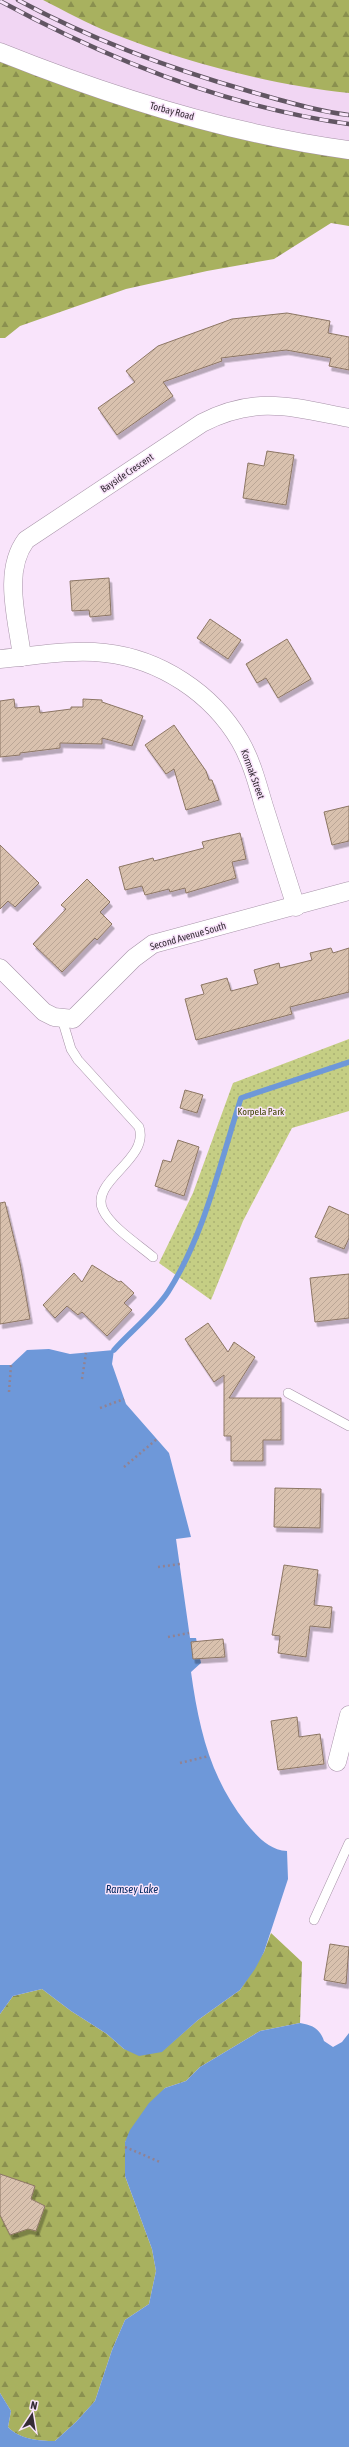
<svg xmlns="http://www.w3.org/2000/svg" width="349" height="2447" viewBox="0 0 349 2447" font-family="'Asap Condensed',sans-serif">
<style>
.built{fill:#f1d6f3}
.forest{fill:url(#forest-firs)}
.park{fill:url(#park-dots)}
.water{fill:#6e98d9}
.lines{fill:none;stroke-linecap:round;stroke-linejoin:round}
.stream{stroke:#6e98d9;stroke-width:5.5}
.building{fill:url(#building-hatch);stroke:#8c7664;filter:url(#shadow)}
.service-casing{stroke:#a793a8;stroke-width:10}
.minor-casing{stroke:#a793a8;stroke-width:19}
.path{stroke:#918292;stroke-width:2.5;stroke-dasharray:2 3;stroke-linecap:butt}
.service{stroke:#fff;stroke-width:9}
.minor{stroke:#fff;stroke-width:18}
.rail-casing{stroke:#625663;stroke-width:4.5}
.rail{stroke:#f9e4fb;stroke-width:3;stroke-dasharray:9;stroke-linecap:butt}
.labels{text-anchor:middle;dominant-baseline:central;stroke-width:3;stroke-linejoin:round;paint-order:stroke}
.street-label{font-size:10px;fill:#352c35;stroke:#f9e4fb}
.park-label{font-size:10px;fill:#404503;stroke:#f9e4fb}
.water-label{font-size:11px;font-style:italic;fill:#012861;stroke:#f9e4fb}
</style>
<defs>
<pattern id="forest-firs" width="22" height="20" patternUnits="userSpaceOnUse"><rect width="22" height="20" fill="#a8b15f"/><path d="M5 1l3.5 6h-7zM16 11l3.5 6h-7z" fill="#8a904f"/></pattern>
<pattern id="park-dots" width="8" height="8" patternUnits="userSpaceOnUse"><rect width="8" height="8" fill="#c5ce84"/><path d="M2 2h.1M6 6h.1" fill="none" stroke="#aab173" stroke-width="1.8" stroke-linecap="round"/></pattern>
<pattern id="building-hatch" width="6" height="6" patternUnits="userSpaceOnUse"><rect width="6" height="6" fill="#d9c1ae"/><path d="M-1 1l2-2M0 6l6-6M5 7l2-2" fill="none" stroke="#bba696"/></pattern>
<filter id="shadow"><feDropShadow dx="2.5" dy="4.5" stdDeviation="0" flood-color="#0004"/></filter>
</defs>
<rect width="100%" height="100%" fill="#f9e4fb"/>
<path class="built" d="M0,0H43L110,33L286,83L349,93V148L239,127L0,51Z"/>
<g class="forest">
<path d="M43,0H349V93C271,85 185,62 111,33C88,24 65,11 43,0Z"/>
<path d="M0,51L69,78L349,148V226L331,223L274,259L207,271L126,289L20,326L5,338H0Z"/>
<path d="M271,1933L302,1962L300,2023L260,2031L200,2067L186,2081L165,2088L125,2142V2176L152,2249L156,2271L149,2304L125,2320L112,2350L95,2401L76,2422L55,2441C38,2441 19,2439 8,2427L11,2411L0,2393V2014L13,1996L42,1989L71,2011L107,2034L124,2049L161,2052L198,2020L240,1990L264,1952Z"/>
</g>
<path class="park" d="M349,1039V1111L292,1128L243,1221L211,1300L159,1263L193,1193L233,1083Z"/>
<g class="water">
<path d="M49,1349L70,1354L114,1350L112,1364L126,1404L169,1453L191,1537L176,1539L190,1638H196L201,1663L191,1672C199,1729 210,1777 246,1823C257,1836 269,1850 287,1851L288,1879L264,1952L255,1969L240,1990L198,2020L162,2052L139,2056L124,2049L107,2034L71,2011L42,1989L13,1996L0,2014V1365H11L27,1350Z"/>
<path d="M300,2023C313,2025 320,2029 324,2041L333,2047L342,2042L349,2033V2447H0V2393L11,2411L8,2427C19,2439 39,2441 55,2441L76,2422L95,2401L112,2350L125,2320L149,2304L156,2271L152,2249L125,2176V2142L130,2130L149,2103L165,2088L186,2081L200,2067L260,2031Z"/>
</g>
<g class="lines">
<path class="stream" d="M114,1350C130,1332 155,1312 168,1292C205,1234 220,1163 241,1098L349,1062"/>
</g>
<g class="building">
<path d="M287,313L330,321L328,333L349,337V370L329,366L331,358L286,350L221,358L222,361L163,382L173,396L117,435L98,408L135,382L126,371L158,346L232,319Z"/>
<path d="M267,451L294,455L286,505L243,498L248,463L264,466Z"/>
<path d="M109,578L111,615L90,617L89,610L72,611L70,581Z"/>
<path d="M210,619L241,640L228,659L197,638Z"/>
<path d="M287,639L311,679L278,698L266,678L257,683L246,664Z"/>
<path d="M14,699L15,708L39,706L40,713L71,709V707H83V699L102,700V702L143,716L132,746L102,738V744L60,743V748L20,753V755L0,757V701Z"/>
<path d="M174,725L206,771L209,780H212L219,800L186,810L174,769L166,774L145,745Z"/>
<path d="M349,806V841L332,845L324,812Z"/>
<path d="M240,833L246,859L232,862L236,878L186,893L185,888L170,892L169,889L145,895L142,886L125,890L119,867L153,858L154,861L204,848L202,842Z"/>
<path d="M0,845L39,883L15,907L8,901L0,909Z"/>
<path d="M87,879L110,902L100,912L112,924L97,940L95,938L62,972L33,944L66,909L61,905Z"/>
<path d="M331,948L333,953L349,948V992L290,1007L292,1014L196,1040L185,999L204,994L201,985L227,978L231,991L258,984L254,970L279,963L280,968L312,960L310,953Z"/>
<path d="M185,1090L203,1095L197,1113L180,1108Z"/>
<path d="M178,1140L199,1147L184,1196L155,1186L163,1160L171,1162Z"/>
<path d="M5,1202L20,1263L30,1319L0,1324V1203Z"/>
<path d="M329,1206L349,1215V1238L344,1249L315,1237Z"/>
<path d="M92,1265L119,1282L121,1281L134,1293L124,1303L132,1310L107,1336L82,1312L78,1315L67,1306L55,1318L43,1305L74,1273L82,1282Z"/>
<path d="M349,1274V1318L315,1322L310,1278Z"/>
<path d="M208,1323L228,1352L234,1342L255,1357L229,1398H281V1440H263V1461H231V1436H224V1375L214,1382L185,1339Z"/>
<path d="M275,1488L321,1489L320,1528L274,1527Z"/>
<path d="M284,1565L318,1570L314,1605L332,1607L330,1628L310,1626L306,1657L278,1653L280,1636L272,1635Z"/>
<path d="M223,1639L225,1657L193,1659L191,1642Z"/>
<path d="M297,1717L299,1737L320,1734L324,1764L278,1770L271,1721Z"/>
<path d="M330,1944L349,1947L346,1984L324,1980Z"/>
<path d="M0,2174L35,2186L31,2199L45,2206L36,2231L28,2229L10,2235L0,2215Z"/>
</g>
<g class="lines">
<defs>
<g id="service">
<path d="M62,1019L71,1049L78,1060L139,1127C150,1160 89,1181 103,1210C111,1227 139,1245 153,1257"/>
<path d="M288,1393L349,1426"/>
<path d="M314,1920L349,1843"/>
</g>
<g id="minor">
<path d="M0,52C112,97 230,134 349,150"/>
<path d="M22,657C18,621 2,572 26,540L202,423C256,395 292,407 349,418"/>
<path d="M0,659C35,656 71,649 105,653C160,659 212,693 240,741C251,760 257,782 263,803C274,837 285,872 296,907"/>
<path d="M0,968L44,1012L54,1017L73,1019L134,958L153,944L349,891"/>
<path d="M337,1762L349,1715"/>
</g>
</defs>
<use href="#service" class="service-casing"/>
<use href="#minor" class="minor-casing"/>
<g class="path">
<path d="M82,1379L86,1353"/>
<path d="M9,1392L11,1365"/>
<path d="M100,1408L124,1399"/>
<path d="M124,1467L157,1439"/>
<path d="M158,1567L180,1564"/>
<path d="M168,1637L189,1633"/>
<path d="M180,1763L209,1756"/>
<path d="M125,2147L160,2162"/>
</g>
<use href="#service" class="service"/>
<use href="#minor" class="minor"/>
<defs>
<g id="rail">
<path d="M18,0C92,40 171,69 252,92C284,101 316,111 349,115"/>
<path d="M0,1C107,59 228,107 349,124"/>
</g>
</defs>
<use href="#rail" class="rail-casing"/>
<use href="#rail" class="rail"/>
</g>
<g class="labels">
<g class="street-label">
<text transform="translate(172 111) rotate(15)">Torbay Road</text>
<text transform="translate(127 473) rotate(-34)">Bayside Crescent</text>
<text transform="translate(253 774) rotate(70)">Kormak Street</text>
<text transform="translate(188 936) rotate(-16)">Second Avenue South</text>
</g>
<g class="park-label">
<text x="261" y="1111">Korpela Park</text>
</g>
<g class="water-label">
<text x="132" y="1889">Ramsey Lake</text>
</g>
</g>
<g transform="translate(32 2415) rotate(12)" stroke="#f9e4fb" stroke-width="3" paint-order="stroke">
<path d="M0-3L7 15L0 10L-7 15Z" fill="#352c35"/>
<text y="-6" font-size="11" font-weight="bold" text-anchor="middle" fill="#352c35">N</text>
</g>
</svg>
